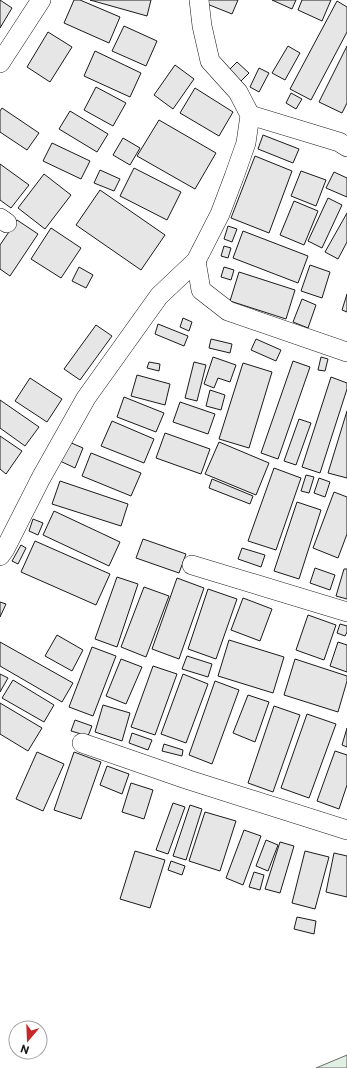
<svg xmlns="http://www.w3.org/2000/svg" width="347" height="1068" viewBox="0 0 347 1068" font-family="Commissioner,sans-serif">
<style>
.green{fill:#e0efe3;stroke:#6a6a6a}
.building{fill:#e6e6e6;stroke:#1a1a1a}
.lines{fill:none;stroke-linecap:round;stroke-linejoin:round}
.minor-casing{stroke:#1a1a1a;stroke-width:20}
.minor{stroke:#fff;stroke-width:19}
</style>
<rect width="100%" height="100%" fill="#fff"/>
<path class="green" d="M347,1055V1068H316Z"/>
<g class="building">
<path d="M0,0L12,8L0,28Z"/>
<path d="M74,0H80L120,17L109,43L64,23Z"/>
<path d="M90,0H151L147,16Z"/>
<path d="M203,0H238L232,14L202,2Z"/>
<path d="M272,0H296L292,9Z"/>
<path d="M302,0H331L322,21L298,10Z"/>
<path d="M337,1L347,7V32L311,100L290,89Z"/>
<path d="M124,26L157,41L146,66L112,51Z"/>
<path d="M48,32L72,47L50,82L27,67Z"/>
<path d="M288,46L300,53L285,80L272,73Z"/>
<path d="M347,46V103L342,113L319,102Z"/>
<path d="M95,51L141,73L130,97L84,76Z"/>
<path d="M237,62L249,73L241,81L229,70Z"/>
<path d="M175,65L194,79L173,109L154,95Z"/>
<path d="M259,68L269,73L259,92L250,87Z"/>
<path d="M96,87L126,103L113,126L84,110Z"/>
<path d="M195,88L233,112L219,136L180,113Z"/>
<path d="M291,93L302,99L296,109L286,103Z"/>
<path d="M2,108L39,133L27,150L0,132V111Z"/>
<path d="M70,111L108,134L97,152L59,129Z"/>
<path d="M159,120L216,153L195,189L137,156Z"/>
<path d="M263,135L299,149L293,163L258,149Z"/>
<path d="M123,138L140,148L130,165L113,155Z"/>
<path d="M52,143L90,161L81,179L43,161Z"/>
<path d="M255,156L292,171L269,233L231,218Z"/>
<path d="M0,164L29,185L11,208L0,200Z"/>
<path d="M134,168L181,192L167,220L120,196Z"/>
<path d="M100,170L120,179L114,191L94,183Z"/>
<path d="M301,171L326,180L316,206L291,196Z"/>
<path d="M334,172L347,178V197L326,188Z"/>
<path d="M44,174L71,195L45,229L18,208Z"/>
<path d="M100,190L165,235L141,270L76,225Z"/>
<path d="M328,198L342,205L322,248L308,241Z"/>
<path d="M294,201L318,211L304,245L280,235Z"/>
<path d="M347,213V242L338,259L325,252Z"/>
<path d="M17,220L38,234L10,276L0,269V245Z"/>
<path d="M228,226L237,229L232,242L224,239Z"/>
<path d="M51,228L81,248L61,278L31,259Z"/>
<path d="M243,231L308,256L298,283L233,258Z"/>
<path d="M224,246L231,248L228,258L221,256Z"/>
<path d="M310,265L330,272L322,298L301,291Z"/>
<path d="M79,267L93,275L86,288L72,281Z"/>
<path d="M224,267L234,270L231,280L221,277Z"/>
<path d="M239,272L295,290L286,319L230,301Z"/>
<path d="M347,294V312L342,310Z"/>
<path d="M302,299L316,305L308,328L293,322Z"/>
<path d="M183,318L192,322L189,331L180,327Z"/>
<path d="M158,324L188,336L184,346L155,334Z"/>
<path d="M96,325L112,336L80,380L64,369Z"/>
<path d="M211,339L232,344L230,353L209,348Z"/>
<path d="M256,339L281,350L276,361L251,350Z"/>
<path d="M213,357L236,365L230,382L218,378L214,388L204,384Z"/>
<path d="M321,357L328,359L325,371L318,370Z"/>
<path d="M293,361L310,367L278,459L261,453Z"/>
<path d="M149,362L160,364L159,371L147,368Z"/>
<path d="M194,362L206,365L197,401L185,398Z"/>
<path d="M243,363L272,372L249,448L219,439Z"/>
<path d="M137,375L170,384L165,405L131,396Z"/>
<path d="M331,377L347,383V389L320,473L302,467Z"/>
<path d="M30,378L62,399L47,422L15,401Z"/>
<path d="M210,390L225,395L221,410L206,406Z"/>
<path d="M124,397L164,413L156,432L117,417Z"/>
<path d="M0,400L39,427L25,446L0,428Z"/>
<path d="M180,402L215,414L208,434L173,422Z"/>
<path d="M347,411V478L328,473Z"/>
<path d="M299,419L311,423L296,465L284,461Z"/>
<path d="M112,421L154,439L144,463L101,446Z"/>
<path d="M165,433L210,449L201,474L156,458Z"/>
<path d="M0,436L22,451L6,474L0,469Z"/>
<path d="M69,442L83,448L75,468L60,461Z"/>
<path d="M219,442L269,463L256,495L205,474Z"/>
<path d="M91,453L141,473L131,496L82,476Z"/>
<path d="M274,468L301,478L276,550L248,541Z"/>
<path d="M306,475L314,477L309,493L301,491Z"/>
<path d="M319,478L330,482L325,497L314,493Z"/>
<path d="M212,479L253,496L250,504L209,488Z"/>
<path d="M60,481L128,504L121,526L52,504Z"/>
<path d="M334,492L347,497V534L338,558L313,548Z"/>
<path d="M297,502L321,510L299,579L274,571Z"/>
<path d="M54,511L120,542L109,566L43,535Z"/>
<path d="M33,519L43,523L38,535L29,531Z"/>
<path d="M143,539L186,554L179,573L136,558Z"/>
<path d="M35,541L110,574L96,605L21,572Z"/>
<path d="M21,545L26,548L18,564L12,561Z"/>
<path d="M242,548L265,555L261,567L238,559Z"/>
<path d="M315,568L335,575L330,590L310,583Z"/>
<path d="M344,569H347V599L336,596Z"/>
<path d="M117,577L138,584L117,647L95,639Z"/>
<path d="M177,578L204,588L179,659L152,649Z"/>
<path d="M144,587L169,596L146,657L121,647Z"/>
<path d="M208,589L237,599L216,659L188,649Z"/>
<path d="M243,598L272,609L260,641L231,630Z"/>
<path d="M0,602L6,604L0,617Z"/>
<path d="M308,615L336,625L324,660L296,650Z"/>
<path d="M340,624L347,626V632L345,636L337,633Z"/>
<path d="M57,635L83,650L72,671L45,656Z"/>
<path d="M229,640L284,657L273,693L218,676Z"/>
<path d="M0,642L73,683L62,702L0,666Z"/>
<path d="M338,642L347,645V672L330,666Z"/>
<path d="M92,647L116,656L93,716L69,707Z"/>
<path d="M187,656L212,664L208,677L182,669Z"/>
<path d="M121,659L142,667L126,704L106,696Z"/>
<path d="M295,659L347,676V681L338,712L284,695Z"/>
<path d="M153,666L177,674L155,735L131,727Z"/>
<path d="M0,674L8,678L0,692Z"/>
<path d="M183,674L208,684L186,743L161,734Z"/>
<path d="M13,680L54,705L44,722L2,698Z"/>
<path d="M215,681L239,690L212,764L189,755Z"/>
<path d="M248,695L269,702L255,742L233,733Z"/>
<path d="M0,703L42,728L28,751L0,734Z"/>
<path d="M103,705L130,713L122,741L95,732Z"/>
<path d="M274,706L300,715L273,792L248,783Z"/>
<path d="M307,714L336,724L309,798L281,788Z"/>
<path d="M75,720L92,726L88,736L71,731Z"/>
<path d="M347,728V747L342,745Z"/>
<path d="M132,733L152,740L148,750L129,743Z"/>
<path d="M164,744L183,750L182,756L162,751Z"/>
<path d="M335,751L347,755V785L339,809L317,801Z"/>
<path d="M37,752L64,764L43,811L16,799Z"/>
<path d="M74,752L101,762L81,819L54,810Z"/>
<path d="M107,766L129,774L122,794L100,785Z"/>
<path d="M131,783L153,790L144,819L122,812Z"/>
<path d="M173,803L185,807L168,854L156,850Z"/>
<path d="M190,805L202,809L186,860L173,856Z"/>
<path d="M205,812L236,821L220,871L189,861Z"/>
<path d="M244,830L261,836L243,885L226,878Z"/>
<path d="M266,840L278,845L268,871L256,866Z"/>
<path d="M280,842L294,846L280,893L265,889Z"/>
<path d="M135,851L165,860L150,908L120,899Z"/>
<path d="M305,851L329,857L315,909L292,903Z"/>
<path d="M334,853L347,856V897L326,892Z"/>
<path d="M171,861L185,866L182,875L168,870Z"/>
<path d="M254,872L264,875L260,890L249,887Z"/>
<path d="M297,917L316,921L314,934L294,929Z"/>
</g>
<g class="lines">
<defs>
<g id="minor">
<path d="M0,63L41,0"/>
<path d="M250,115L339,142L347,147"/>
<path d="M0,218L7,223"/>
<path d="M196,261L201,290L228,311L347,352"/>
<path d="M0,556L5,549L41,478L86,398L159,296L196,261L220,214L234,177L246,143L250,115L238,92L210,61L202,26L199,0"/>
<path d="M192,565L347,612"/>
<path d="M82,743L189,780L347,830"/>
</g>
</defs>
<use href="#minor" class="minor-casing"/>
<use href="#minor" class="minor"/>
</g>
<g transform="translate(28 1040) rotate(199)"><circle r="19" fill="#ffffff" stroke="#a3a3a3"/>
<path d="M0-3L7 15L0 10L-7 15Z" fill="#c62828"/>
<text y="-6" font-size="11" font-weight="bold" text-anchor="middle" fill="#1a1a1a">N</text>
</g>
</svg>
